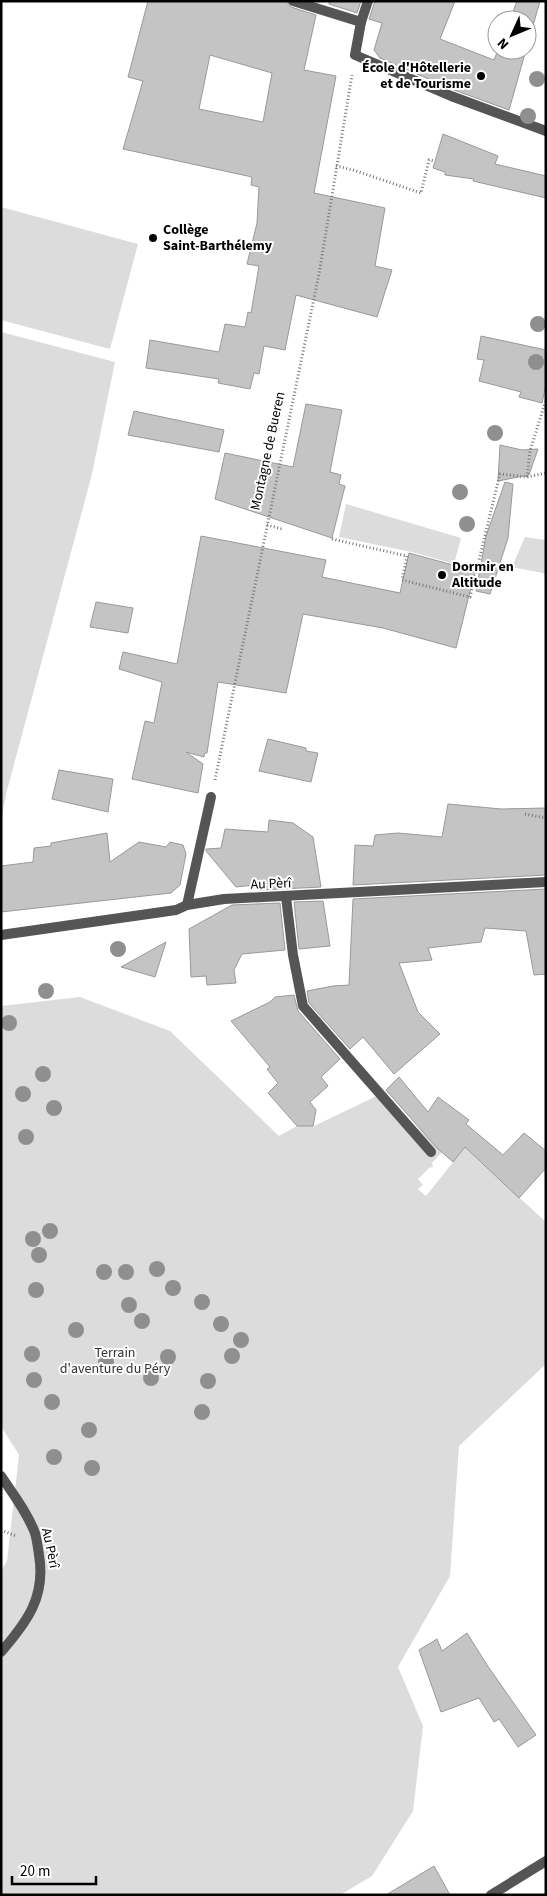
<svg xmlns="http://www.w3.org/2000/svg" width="547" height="1896" viewBox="0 0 547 1896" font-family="'Source Sans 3',sans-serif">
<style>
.green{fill:#dcdcdc}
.building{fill:#c4c4c4;stroke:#999;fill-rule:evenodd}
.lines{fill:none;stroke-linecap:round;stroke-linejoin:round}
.path{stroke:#777;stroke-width:3;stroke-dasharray:1 2.5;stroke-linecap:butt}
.service{stroke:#555;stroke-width:10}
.pedestrian{stroke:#555;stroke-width:10}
.minor{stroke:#555;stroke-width:10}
.tree{fill:#8f8f8f}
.poi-dot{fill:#000;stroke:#fff;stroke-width:2}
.labels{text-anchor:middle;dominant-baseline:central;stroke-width:4;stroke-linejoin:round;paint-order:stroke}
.poi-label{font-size:14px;font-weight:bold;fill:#000;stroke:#fff;text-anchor:start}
.street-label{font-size:14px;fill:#000;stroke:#fff}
.park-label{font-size:14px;fill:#333;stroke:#fff}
</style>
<rect width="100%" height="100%" fill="#fff"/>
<g class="green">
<path d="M1,207L138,244L110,349L1,320Z"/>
<path d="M1,332L115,362L92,474L6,794L1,823Z"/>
<path d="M346,504L461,538L454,564L416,553L339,537Z"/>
<path d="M525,537L546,540V575L543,573L512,567Z"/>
<path d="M80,997L170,1031L279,1136L297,1126H314L383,1093L442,1152L432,1163L433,1167L429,1168L418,1179L423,1185L418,1189L426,1196L466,1146L476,1158L546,1222V1364L459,1446L450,1576L398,1667L423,1726L413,1811L372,1876L340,1895H1V1571L7,1561L19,1455L1,1426V1006Z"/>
</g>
<g class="building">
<path d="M148,1H286L291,7L316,15L304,70L336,76L314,193L385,208L375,266L392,270L377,317L296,295L285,350L264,346L259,374L254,373L250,389L218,383L219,379L146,368L150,340L219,352L225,324L245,327L248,312L251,313L259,266L247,264L257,223L259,187L251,185L252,177L123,149L143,81L128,77ZM210,55L272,73L263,122L199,109Z"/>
<path d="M329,1H361L357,13L329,4Z"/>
<path d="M375,1H455L440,39L494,60L498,50H526L509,110L454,90L380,58L374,50L382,23L369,19Z"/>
<path d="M517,1H540L527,47V20H510Z"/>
<path d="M443,134L498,156L495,164L546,176V198L473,181L474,179L445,175V172L433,168Z"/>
<path d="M481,336L546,350V385L542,403L519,397L521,392L479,381L484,360L477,359Z"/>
<path d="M306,404L342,410L330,472L341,475L339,484L345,486L332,538L215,499L225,453L293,467Z"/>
<path d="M134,411L224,430L219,452L128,435Z"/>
<path d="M500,445L522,450L538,449L529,475L498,481Z"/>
<path d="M505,482L513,484L508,538L490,594L476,591L486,536Z"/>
<path d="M201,536L326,560L322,577L400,593L409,553L475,571L456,648L383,628L303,614L286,693L218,682L207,753H205L204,757L186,752L203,764L198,793L132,779L145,721L154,723L162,682L119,669L123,652L177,664Z"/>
<path d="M96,602L133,608L128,633L90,627Z"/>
<path d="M268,739L306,748V751L318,753L311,782L259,771Z"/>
<path d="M59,770L113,779L108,812L52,799Z"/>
<path d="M448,804L501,809L546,808V875L353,885L355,845L373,846L375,835L398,833L442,837Z"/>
<path d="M269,820L293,823L313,837L321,887L260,890L273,883L236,887L206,851V849L221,848L225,829L268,832Z"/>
<path d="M107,833L110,862L139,842L166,847L170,842L183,845L186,854L180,885L171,893L1,912V866L33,862L34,848L51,846V843Z"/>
<path d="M546,889V974L534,975L526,931L485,928L481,942L428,948L432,960L399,963L418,1012L440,1034L394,1074L363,1037L350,1049L309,1003L307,991L333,986L349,985L353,899Z"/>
<path d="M323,901L330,946L299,949L294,902Z"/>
<path d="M280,903L285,950L242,954L234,970L236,983L207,985L206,976L191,977L189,929L232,905Z"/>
<path d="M166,942L155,977L121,967Z"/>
<path d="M294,995L298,1011L340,1059L321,1077L328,1086L310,1102L316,1110L313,1126H297L268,1093L278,1083L267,1069L270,1067L231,1021L270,1002L275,997Z"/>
<path d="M399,1077L428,1112L438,1097L469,1120L466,1124L503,1155L524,1133L546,1151V1168L519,1198L465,1147L453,1162L437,1148L386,1090Z"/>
<path d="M467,1633L487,1665L536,1735L518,1747L499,1719L494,1722L479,1698L441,1712L419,1650L437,1639L442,1651Z"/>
<path d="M434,1866L450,1895H386Z"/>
</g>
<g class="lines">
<g class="path">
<path d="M336,166L353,170L421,193L429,160L435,161"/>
<path d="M527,477L530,451L546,400"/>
<path d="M267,525L282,529"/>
<path d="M332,539L407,556L402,580L470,597L500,474L527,477L546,473"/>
<path d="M215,780L319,274L352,75"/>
<path d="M525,814L546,818"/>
<path d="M1,1530L16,1536"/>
</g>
<path class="service" d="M293,1L361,22"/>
<g class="pedestrian">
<path d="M368,1L361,22L355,55L451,96L546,131"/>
<path d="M187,905L211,797"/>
</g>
<g class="minor">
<path d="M286,897L293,955L303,1006L431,1152"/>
<path d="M1,935L176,910L187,905L224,899L546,882"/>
<path d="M1,1476C13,1494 27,1512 35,1533C37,1540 38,1548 39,1555C46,1597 27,1622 1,1652"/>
<path d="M491,1895L546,1861"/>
</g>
</g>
<g class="tree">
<circle cx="537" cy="79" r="8"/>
<circle cx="528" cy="116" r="8"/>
<circle cx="538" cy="324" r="8"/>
<circle cx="536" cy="362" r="8"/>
<circle cx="495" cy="433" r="8"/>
<circle cx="460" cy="492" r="8"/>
<circle cx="467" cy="524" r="8"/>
<circle cx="118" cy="949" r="8"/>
<circle cx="46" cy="991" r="8"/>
<circle cx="9" cy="1023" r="8"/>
<circle cx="43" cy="1074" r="8"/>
<circle cx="23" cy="1094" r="8"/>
<circle cx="54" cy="1108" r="8"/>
<circle cx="26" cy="1137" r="8"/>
<circle cx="50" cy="1231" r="8"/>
<circle cx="33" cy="1239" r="8"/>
<circle cx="39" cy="1255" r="8"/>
<circle cx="157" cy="1269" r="8"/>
<circle cx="104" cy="1272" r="8"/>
<circle cx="126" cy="1272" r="8"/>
<circle cx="173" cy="1288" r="8"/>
<circle cx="36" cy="1290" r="8"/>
<circle cx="202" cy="1302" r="8"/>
<circle cx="129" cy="1305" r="8"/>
<circle cx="142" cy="1321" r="8"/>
<circle cx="221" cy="1324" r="8"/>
<circle cx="76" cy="1330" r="8"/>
<circle cx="241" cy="1340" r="8"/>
<circle cx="32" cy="1354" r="8"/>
<circle cx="232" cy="1356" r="8"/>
<circle cx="168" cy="1357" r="8"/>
<circle cx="106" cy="1362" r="8"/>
<circle cx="151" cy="1378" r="8"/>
<circle cx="34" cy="1380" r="8"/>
<circle cx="208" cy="1381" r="8"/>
<circle cx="52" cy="1402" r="8"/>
<circle cx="202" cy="1412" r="8"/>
<circle cx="89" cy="1430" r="8"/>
<circle cx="54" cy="1457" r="8"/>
<circle cx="92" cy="1468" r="8"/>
</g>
<g class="poi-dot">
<circle cx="481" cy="76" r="5"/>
<circle cx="153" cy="238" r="5"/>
<circle cx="442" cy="575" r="5"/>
</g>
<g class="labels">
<g class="poi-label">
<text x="471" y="68" text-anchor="end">École d'Hôtellerie<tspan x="471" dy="16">et de Tourisme</tspan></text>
<text x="163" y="230">Collège<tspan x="163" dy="16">Saint-Barthélemy</tspan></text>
<text x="452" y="567">Dormir en<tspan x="452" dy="16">Altitude</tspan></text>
</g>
<g class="street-label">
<text transform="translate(268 451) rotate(-78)">Montagne de Bueren</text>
<text transform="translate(271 884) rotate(-2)">Au Pèrî</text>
<text transform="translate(50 1548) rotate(78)">Au Pèrî</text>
</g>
<g class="park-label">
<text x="115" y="1353">Terrain<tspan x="115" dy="16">d'aventure du Péry</tspan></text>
</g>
</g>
<rect width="547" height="1896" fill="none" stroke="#000000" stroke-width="5"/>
<g transform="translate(512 35) rotate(226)"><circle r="24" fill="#ffffff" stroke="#999999"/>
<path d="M0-4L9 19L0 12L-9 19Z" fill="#000000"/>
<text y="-8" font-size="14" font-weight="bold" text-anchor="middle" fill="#000000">N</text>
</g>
<path d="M12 1876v8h84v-8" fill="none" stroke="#000000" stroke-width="2.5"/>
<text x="20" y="1876" font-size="15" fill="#000000" stroke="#ffffff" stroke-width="4" paint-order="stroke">20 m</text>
</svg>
